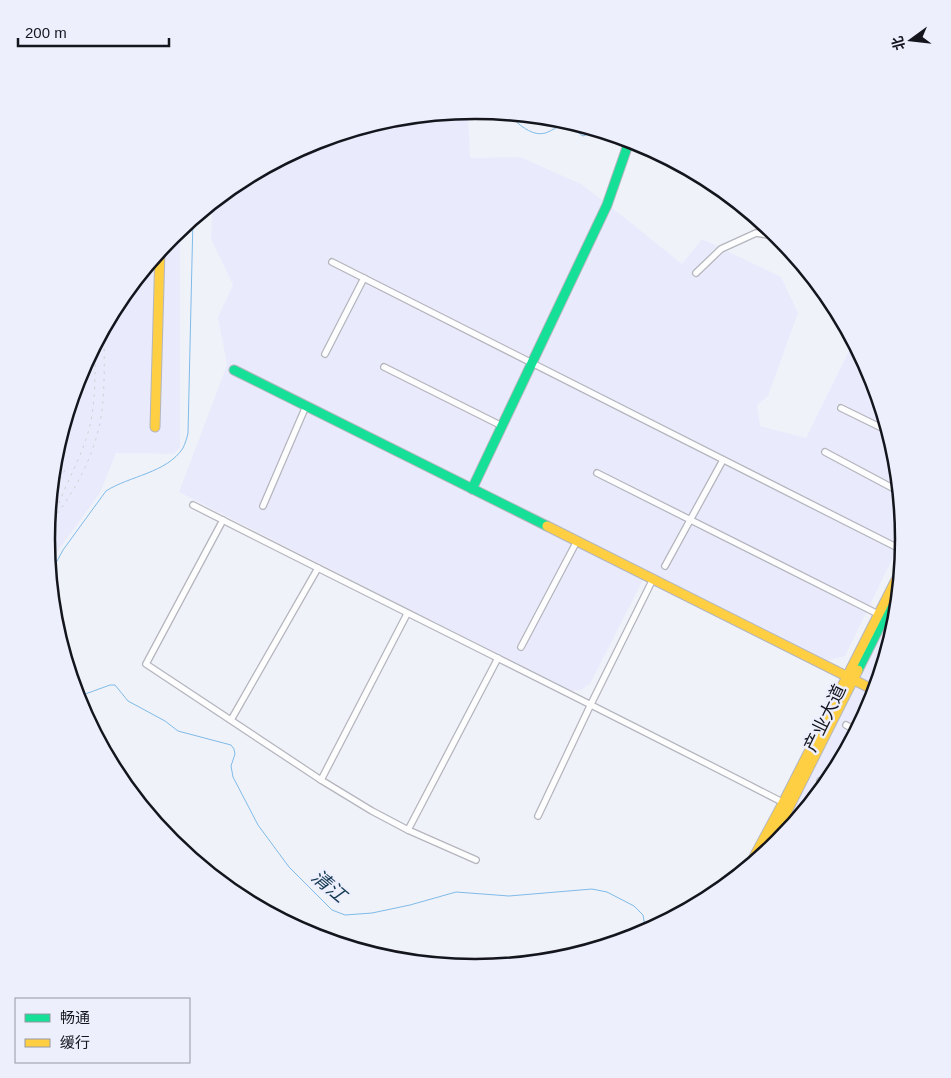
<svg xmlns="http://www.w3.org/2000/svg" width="951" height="1078" viewBox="0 0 951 1078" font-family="Helvetica,'Noto Sans SC',sans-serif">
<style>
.built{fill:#e9ebfc}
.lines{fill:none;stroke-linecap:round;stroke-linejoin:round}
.stream{stroke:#7fbbe8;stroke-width:1}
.street-casing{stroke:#b4b5bd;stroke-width:8}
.fast-casing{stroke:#b4b5bd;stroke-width:11}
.slow-casing{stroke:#b4b5bd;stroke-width:11}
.street{stroke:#fdfdfe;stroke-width:5.5}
.fast{stroke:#16e098;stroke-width:9}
.slow{stroke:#ffcf43;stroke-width:9}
.rail{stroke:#d0d0d2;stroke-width:1;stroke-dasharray:2.5 5;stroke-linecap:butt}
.labels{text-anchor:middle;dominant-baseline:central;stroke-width:5;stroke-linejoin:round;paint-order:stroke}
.street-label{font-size:18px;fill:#14151d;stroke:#edeffd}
.water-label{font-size:19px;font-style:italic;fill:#163a53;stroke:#edeffd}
.rim{fill:none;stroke:#14151d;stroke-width:2.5}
</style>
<rect width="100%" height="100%" fill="#f0f2fa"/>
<g class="built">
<path d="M453,112L468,114L470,158L520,157L581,184L615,210L682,264L702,239L781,277L798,313L768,396L757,405L760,426L806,438L849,351L856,345L872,375L897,456L904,535L845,656L826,661L647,572L590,684L581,690L570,691L179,492L227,365L218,317L233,285L211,239L213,201L237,182L311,142L392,118Z"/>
<path d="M180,229V447L174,454L116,453L100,493L59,549L49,568L46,539L55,455L79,374L119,300L172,235Z"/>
<path d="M898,604L896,623L872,704L832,778L775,846Z"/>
</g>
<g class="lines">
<g class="stream">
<path d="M507,113C517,123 533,139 548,132C559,127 558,125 571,124L576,131L583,136L598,130"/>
<path d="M50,574L63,550L106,491C129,476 167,473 183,448C185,444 187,438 188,433L193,218"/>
<path d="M77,697L110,685H115L128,701L165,721L178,731L231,745L234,749L235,754L231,766L233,777L258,825L289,867L332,910L345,915L372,913L410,905L456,892L509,896L592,889L607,892L634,906L643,915L646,932"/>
</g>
<defs>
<g id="street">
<path d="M332,262L904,551"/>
<path d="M696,273L721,249L756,233L768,235L784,241"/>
<path d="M325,354L364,278"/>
<path d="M384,367L502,426"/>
<path d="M841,408L890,432"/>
<path d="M825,452L900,492"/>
<path d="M597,473L878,614"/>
<path d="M193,505C390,605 588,702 784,803"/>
<path d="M263,506L306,406"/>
<path d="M223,520L146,664L321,780L372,811L408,830L476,860"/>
<path d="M665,566L723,460"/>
<path d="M887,645L889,646"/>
<path d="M521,647L577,541"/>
<path d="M231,720L318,568"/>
<path d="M846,725L857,731"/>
<path d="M321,780L407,614"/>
<path d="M820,781L827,785"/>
<path d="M538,816L591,704L653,579"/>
<path d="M408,830L498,658"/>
<path d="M777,831L785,835"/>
</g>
<g id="fast">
<path d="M234,370L547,526"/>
<path d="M472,489L607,205L630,139"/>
<path d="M858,670L900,586"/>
</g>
<g id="slow">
<path d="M155,427L160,250"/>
<path d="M547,526L876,691"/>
<path d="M766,853L858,670"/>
<path d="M748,868L783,803L902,568"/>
</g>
</defs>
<use href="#street" class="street-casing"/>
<use href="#fast" class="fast-casing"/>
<use href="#slow" class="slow-casing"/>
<use href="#street" class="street"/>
<use href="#fast" class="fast"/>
<use href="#slow" class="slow"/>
<g class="rail">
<path d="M50,499L66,468"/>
<path d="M59,503C69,477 84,452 90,425C96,398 95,371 95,344"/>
<path d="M48,525C77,490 100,447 103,400C105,376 104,351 104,327"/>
</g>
</g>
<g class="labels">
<g class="street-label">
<text transform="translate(825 718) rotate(-64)">产业大道</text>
</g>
<g class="water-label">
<text transform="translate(329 886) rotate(40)">清江</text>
</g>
</g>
<path d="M0 0H951V1078H0ZM55 539a420 420 0 1 1 840 0a420 420 0 1 1-840 0Z" fill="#edeffd" fill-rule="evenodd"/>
<path class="rim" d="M55 539a420 420 0 1 1 840 0a420 420 0 1 1-840 0Z"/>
<rect x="15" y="998" width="175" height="65" fill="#edeffd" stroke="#9698a3"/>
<rect x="25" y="1014" width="25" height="8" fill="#16e098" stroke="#9698a3"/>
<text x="60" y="1023" font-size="15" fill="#14151d">畅通</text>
<rect x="25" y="1039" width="25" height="8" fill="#ffcf43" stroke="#9698a3"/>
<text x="60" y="1048" font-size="15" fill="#14151d">缓行</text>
<g transform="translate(911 40) rotate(255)" stroke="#edeffd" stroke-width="4" paint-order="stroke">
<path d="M0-4L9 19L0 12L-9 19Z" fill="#14151d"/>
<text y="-8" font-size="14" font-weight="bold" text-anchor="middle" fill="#14151d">北</text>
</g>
<path d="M18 38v8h151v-8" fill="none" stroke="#14151d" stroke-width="2.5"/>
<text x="25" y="38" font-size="15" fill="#14151d" stroke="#edeffd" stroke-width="4" paint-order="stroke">200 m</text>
</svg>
